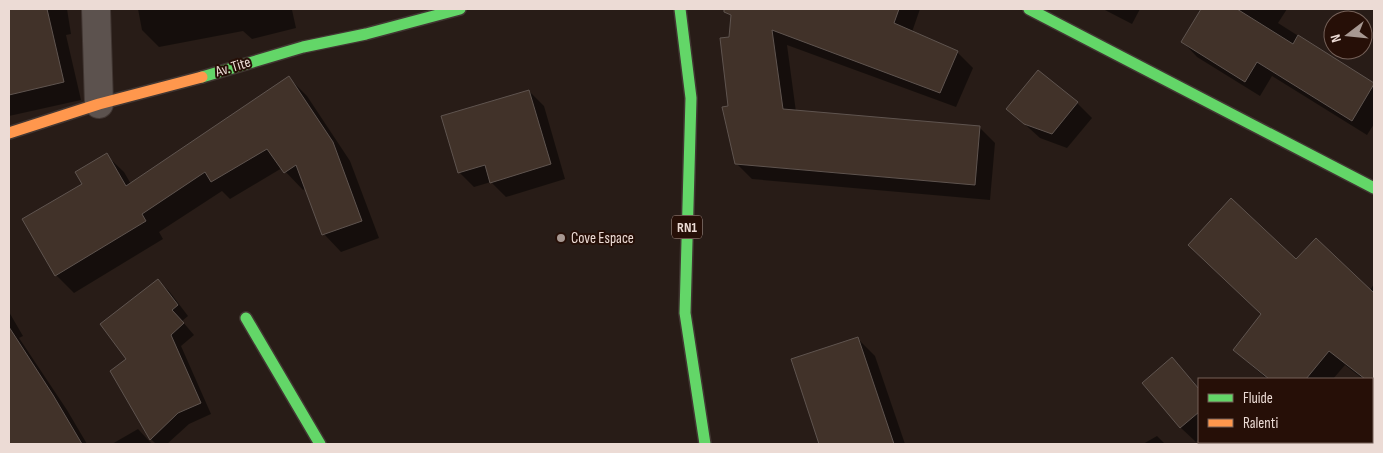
<svg xmlns="http://www.w3.org/2000/svg" width="1383" height="453" viewBox="0 0 1383 453" font-family="'Sofia Sans Condensed',sans-serif">
<style>
.shadow{fill:#0007}
.building{fill:#413229;stroke:#5f544f}
.lines{fill:none;stroke-linecap:round;stroke-linejoin:round}
.street-casing{stroke:#413632;stroke-width:30}
.fast-casing{stroke:#413632;stroke-width:14}
.slow-casing{stroke:#413632;stroke-width:14}
.street{stroke:#5c524e;stroke-width:28}
.fast{stroke:#63d668;stroke-width:11}
.slow{stroke:#ff974d;stroke-width:11}
.poi-dot{fill:#a79892;stroke:#260f07;stroke-width:2}
.labels{text-anchor:middle;dominant-baseline:central;stroke-width:4;stroke-linejoin:round;paint-order:stroke}
.shield{fill:#260f07;stroke:#b19e97;stroke-width:1}
.shield-label{font-size:14px;font-weight:bold;fill:#ecdbd5}
.street-label{font-size:15px;fill:#ecdbd5;stroke:#260f07}
.poi-label{font-size:15px;fill:#ecdbd5;stroke:#260f07;text-anchor:start}
</style>
<rect width="100%" height="100%" fill="#281c17"/>
<g class="shadow">
<path d="M9,9H67L71,34L66,35L81,100L9,116Z"/>
<path d="M138,9H295L292,10L296,28L252,39L243,31L159,47L142,30Z"/>
<path d="M733,9H920L912,32L957,52L973,68L956,107L787,45L796,112L979,127L995,143L990,200L752,179L737,164L730,107V38Z"/>
<path d="M1103,9H1140L1132,24Z"/>
<path d="M1202,9H1287L1278,23L1374,84V124L1367,135L1272,76L1260,96L1197,57L1183,42Z"/>
<path d="M289,78L307,96L350,161L379,238L341,252L324,234L306,188L303,190L282,168L230,199L222,191L159,232L163,239L74,293L56,275L84,184L106,155L124,172L131,184Z"/>
<path d="M529,91L544,106L565,179L506,197L491,182L474,187L459,172Z"/>
<path d="M1077,103L1092,118L1067,148L1040,138L1008,109Z"/>
<path d="M1296,261L1370,290L1374,284V388L1372,386V379H1363L1345,365L1333,379H1267L1234,350L1262,315Z"/>
<path d="M158,281L169,291L188,316L182,321L194,335L181,346L211,414L189,424L167,444H156L151,439L128,359Z"/>
<path d="M9,312L23,336L19,338L67,410L87,444H9Z"/>
<path d="M857,338L875,356L905,444H821L792,360Z"/>
<path d="M1172,358L1199,388V439L1196,442L1181,428L1143,383Z"/>
<path d="M138,429L152,444H112Z"/>
<path d="M1157,436L1165,444H1143Z"/>
</g>
<g class="building">
<path d="M9,9H47L64,82L9,95Z"/>
<path d="M724,9H899L894,23L958,51L940,93L772,30L783,109L980,126L975,185L735,164L722,107L728,106L720,38L729,37L731,15L724,12Z"/>
<path d="M1201,9H1237L1293,44L1298,35L1374,83V84L1352,121L1257,62L1245,82L1181,42Z"/>
<path d="M1038,70L1078,102L1052,134L1024,124L1006,109Z"/>
<path d="M289,76L333,142L362,221L322,235L296,165L284,173L267,149L211,182L205,172L142,214L146,221L55,276L22,219L82,184L75,172L107,153L126,186Z"/>
<path d="M529,90L551,164L490,183L485,165L458,173L441,116Z"/>
<path d="M1231,198L1296,259L1316,238L1374,293V386L1372,384V379H1365L1329,351L1306,379H1269L1233,350L1261,314L1188,245Z"/>
<path d="M158,279L178,305L172,310L184,323L171,335L201,403L178,413L150,440L110,371L126,359L100,324Z"/>
<path d="M9,327L53,395L82,444H9Z"/>
<path d="M858,337L894,444H819L791,359Z"/>
<path d="M1172,357L1199,389V412L1180,428L1142,383Z"/>
</g>
<g class="lines">
<defs>
<g id="street">
<path d="M96,9L99,104"/>
<path d="M1370,444L1374,438"/>
</g>
<g id="fast">
<path d="M680,9L691,98L685,313L705,444"/>
<path d="M1029,9L1374,188"/>
<path d="M202,77L303,47L366,34L460,9"/>
<path d="M246,318L320,444"/>
</g>
<path id="slow" d="M9,133L99,104L202,77"/>
</defs>
<use href="#street" class="street-casing"/>
<use href="#fast" class="fast-casing"/>
<use href="#slow" class="slow-casing"/>
<use href="#street" class="street"/>
<use href="#fast" class="fast"/>
<use href="#slow" class="slow"/>
</g>
<circle class="poi-dot" cx="561" cy="238" r="5"/>
<g class="labels">
<rect class="shield" x="672" y="215.5" width="30" height="23" rx="4"/>
<g class="shield-label">
<text x="687" y="227">RN1</text>
</g>
<g class="street-label">
<text transform="translate(233 67) rotate(-17)">Av. Tite</text>
</g>
<g class="poi-label">
<text x="571" y="238">Cove Espace</text>
</g>
</g>
<rect width="1383" height="453" fill="none" stroke="#ecdbd5" stroke-width="20"/>
<rect x="1198" y="378" width="175" height="65" fill="#260f07" stroke="#756159"/>
<rect x="1208" y="394" width="25" height="8" fill="#63d668" stroke="#756159"/>
<text x="1243" y="403" font-size="15" fill="#ecdbd5">Fluide</text>
<rect x="1208" y="419" width="25" height="8" fill="#ff974d" stroke="#756159"/>
<text x="1243" y="428" font-size="15" fill="#ecdbd5">Ralenti</text>
<g transform="translate(1348 35) rotate(254)"><circle r="24" fill="#260f07" stroke="#756159"/>
<path d="M0-4L9 19L0 12L-9 19Z" fill="#a79892"/>
<text y="-8" font-size="14" font-weight="bold" text-anchor="middle" fill="#ecdbd5">N</text>
</g>
</svg>
